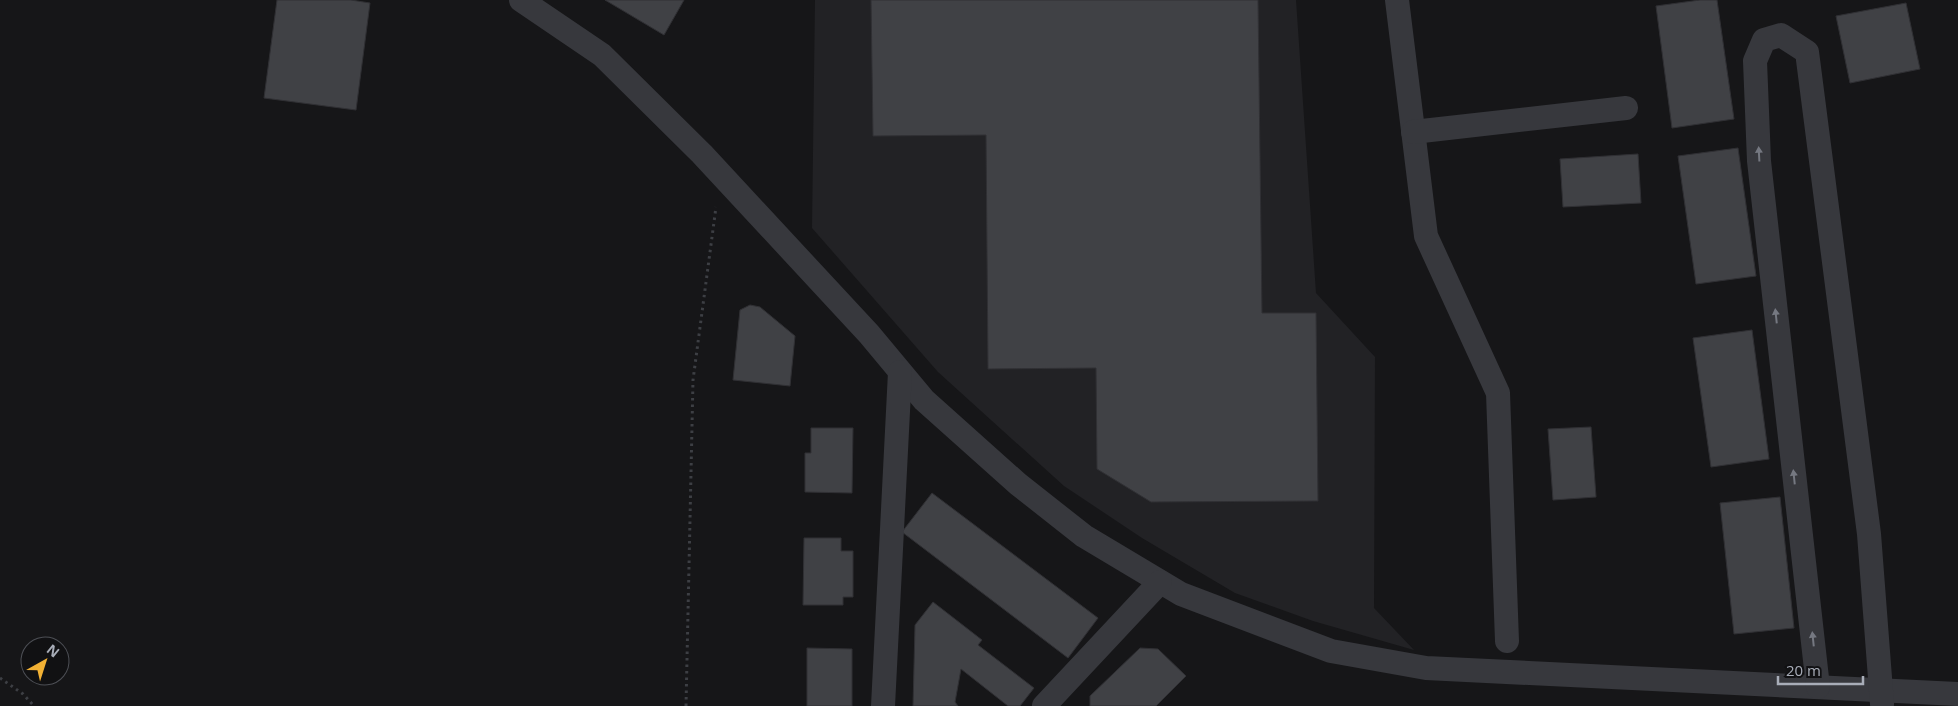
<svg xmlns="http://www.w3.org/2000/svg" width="1958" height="706" viewBox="0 0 1958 706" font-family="'Open Sans',sans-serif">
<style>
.built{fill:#222225}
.building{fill:#404145;stroke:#303034}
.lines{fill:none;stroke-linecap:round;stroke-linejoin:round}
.path{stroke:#3d3f44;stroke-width:3;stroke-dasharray:2.5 4;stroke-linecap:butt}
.street{stroke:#37383d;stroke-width:24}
.oneway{fill:#757881}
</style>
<rect width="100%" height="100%" fill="#161618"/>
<path class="built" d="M815,0H1296L1316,293L1375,357L1374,608L1414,650L1313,621L1235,593L1142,538L1064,486L938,372L812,228Z"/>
<g class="building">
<path d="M277,0H351L370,3L356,110L264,98Z"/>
<path d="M605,0H684L664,35Z"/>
<path d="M871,0H1258L1262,313H1316L1318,501L1151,502L1097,469L1096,368L988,369L986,135L873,136Z"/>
<path d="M1700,0H1717L1734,119L1672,128L1656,6Z"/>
<path d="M1906,3L1920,69L1850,83L1836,16Z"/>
<path d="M1738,148L1756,276L1696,284L1678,156Z"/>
<path d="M1638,154L1641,203L1563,207L1560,159Z"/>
<path d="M750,305L760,307L795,336L790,386L733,380L740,310Z"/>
<path d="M1752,330L1769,459L1711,467L1693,338Z"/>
<path d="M1591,427L1596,497L1553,500L1548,429Z"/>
<path d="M811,428H853L852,493L805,492V453H811Z"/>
<path d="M932,493L1098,618L1068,658L902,532Z"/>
<path d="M1780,497L1794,628L1734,634L1720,503Z"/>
<path d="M804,538H841V551H853V597H843V605H803Z"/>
<path d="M933,602L982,640L978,645L1034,688L1020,706H1008L961,669L955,702L958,706H913L915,625Z"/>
<path d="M807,648L852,649V706H807Z"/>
<path d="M1140,648L1158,649L1186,676L1156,706H1090V696Z"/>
</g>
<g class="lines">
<g class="path">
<path d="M0,678L23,694L34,706"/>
<path d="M686,706L693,380L716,207"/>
</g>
<g class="street">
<path d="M521,0L602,55L702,154L869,334L924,400L1018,484L1084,536L1181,594L1331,651L1426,668L1958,694"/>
<path d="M1397,0L1426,236L1498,393L1507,641"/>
<path d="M1413,132L1626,108"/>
<path d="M1818,687L1759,161L1755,61L1764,40L1781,35L1807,52L1869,534L1882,704"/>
<path d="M883,706L900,372"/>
<path d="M1044,706L1160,582"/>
</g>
</g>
<defs><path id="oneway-solid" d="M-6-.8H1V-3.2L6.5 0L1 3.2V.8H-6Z" transform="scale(1.25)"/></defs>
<g class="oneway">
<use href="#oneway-solid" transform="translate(1759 154) rotate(-93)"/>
<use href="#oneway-solid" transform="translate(1776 316) rotate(-96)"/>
<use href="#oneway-solid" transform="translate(1794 477) rotate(-96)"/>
<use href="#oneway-solid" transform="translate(1813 639) rotate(-96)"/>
</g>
<g transform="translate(45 661) rotate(39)"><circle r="24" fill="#111113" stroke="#4d4f55"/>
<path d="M0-4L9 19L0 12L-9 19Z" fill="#f2b134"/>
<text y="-8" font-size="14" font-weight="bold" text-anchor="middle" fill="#a8adb8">N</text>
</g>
<path d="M1778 676v8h85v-8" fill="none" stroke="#a8adb8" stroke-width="2.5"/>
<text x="1786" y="676" font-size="15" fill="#a8adb8" stroke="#111113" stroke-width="4" paint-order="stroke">20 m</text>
</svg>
